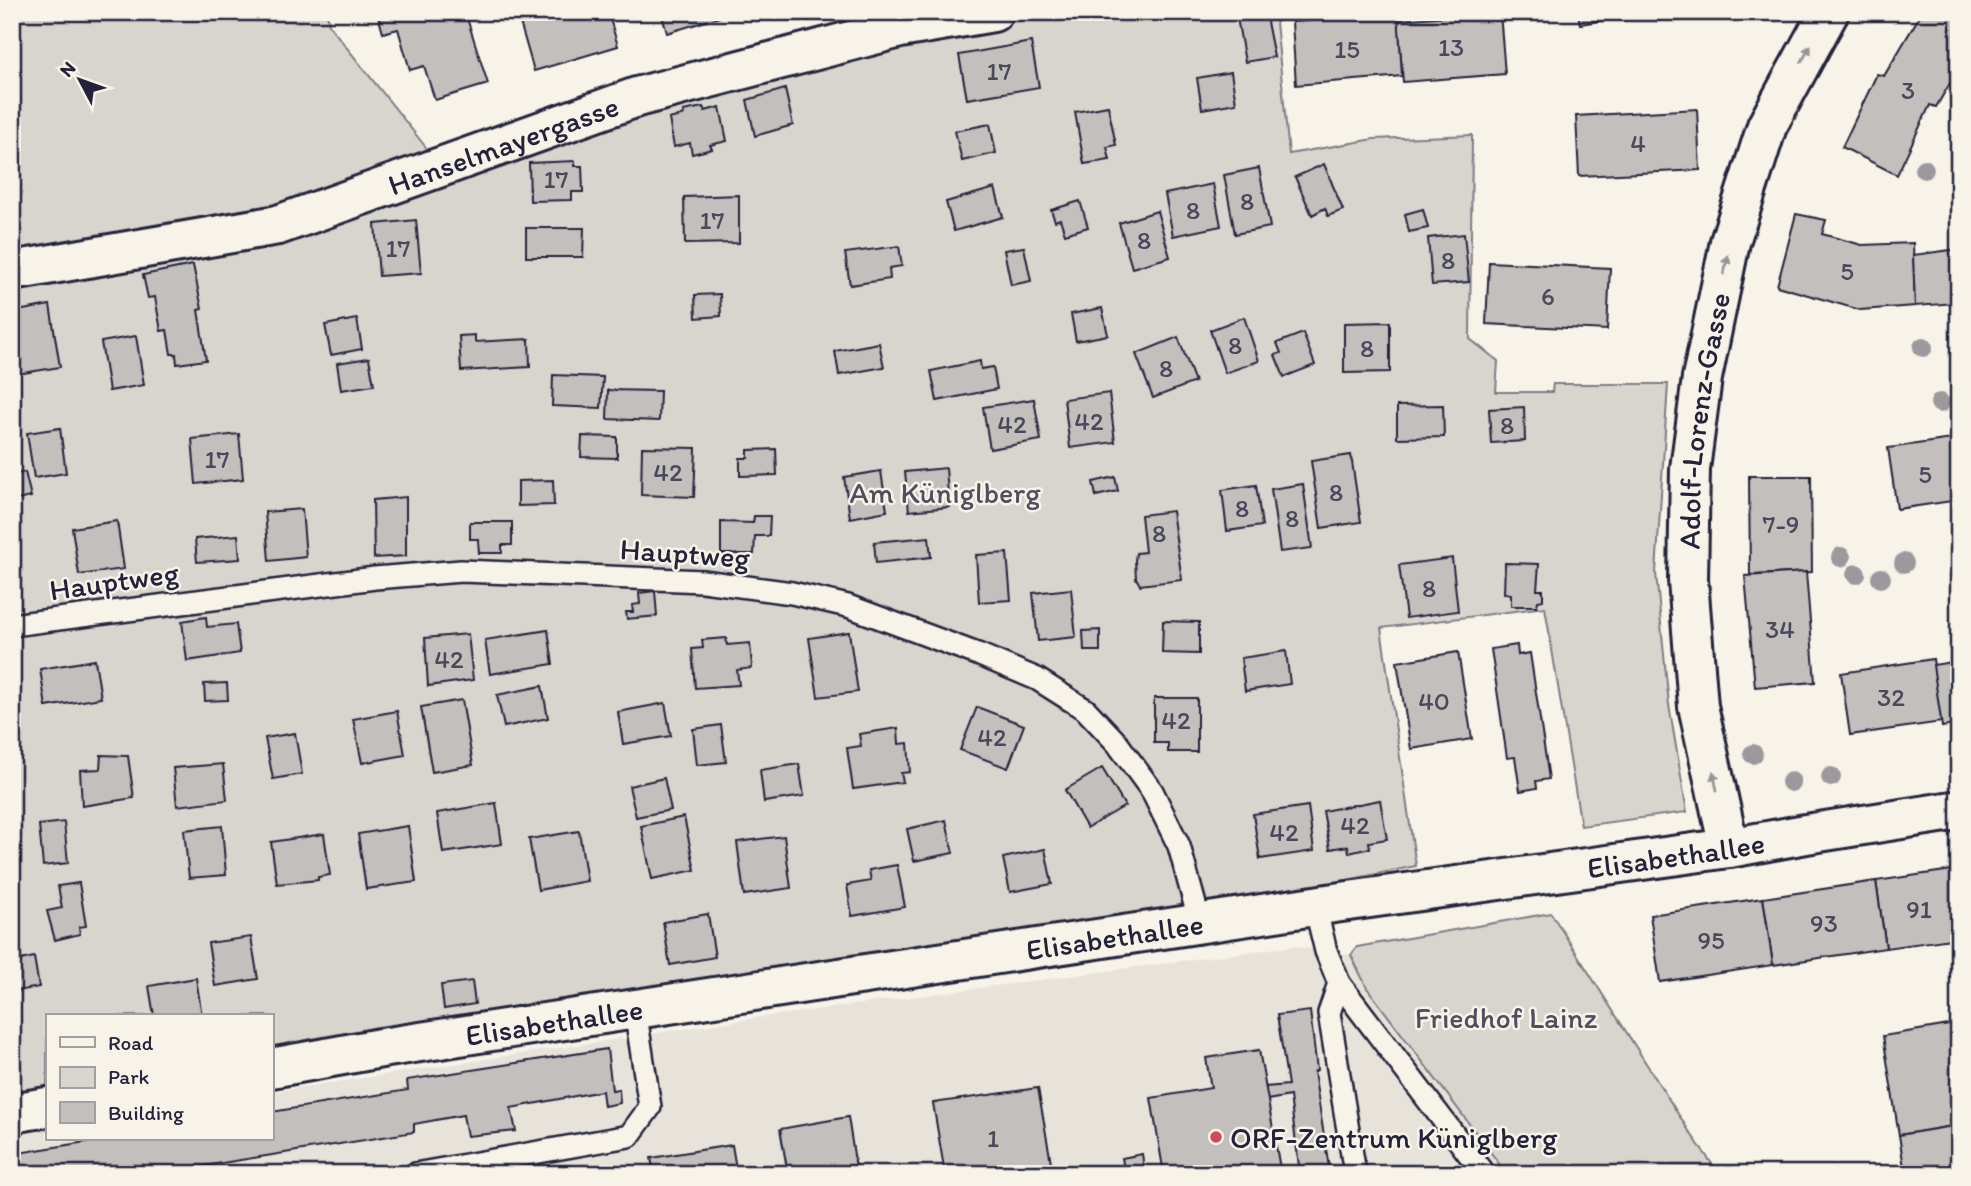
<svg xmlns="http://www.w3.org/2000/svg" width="1971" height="1186" viewBox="0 0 1971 1186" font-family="Itim,sans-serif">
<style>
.built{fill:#e7e3db}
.green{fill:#d8d5cf;stroke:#7d7c85;stroke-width:2}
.building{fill:#c2bfbd;stroke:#22223b;stroke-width:2}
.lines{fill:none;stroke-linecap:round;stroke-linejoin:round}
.lane-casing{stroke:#22223b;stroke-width:26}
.street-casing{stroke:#22223b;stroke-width:44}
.lane{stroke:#f7f3e8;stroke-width:21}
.street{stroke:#f7f3e8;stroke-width:38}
.tree{fill:#9b999d}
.oneway{fill:#97959a}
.poi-dot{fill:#d1495b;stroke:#f7f3e8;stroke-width:2.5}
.labels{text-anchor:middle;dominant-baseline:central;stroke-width:5;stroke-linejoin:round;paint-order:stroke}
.number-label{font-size:26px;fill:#4a495c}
.street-label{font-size:30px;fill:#22223b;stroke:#f7f3e8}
.park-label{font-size:30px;fill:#504f60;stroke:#f7f3e8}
.poi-label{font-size:30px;fill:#22223b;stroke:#f7f3e8;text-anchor:start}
</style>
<rect width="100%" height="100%" fill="#f7f3e8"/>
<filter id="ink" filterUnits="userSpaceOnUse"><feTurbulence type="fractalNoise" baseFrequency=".0143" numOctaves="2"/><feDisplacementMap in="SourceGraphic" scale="14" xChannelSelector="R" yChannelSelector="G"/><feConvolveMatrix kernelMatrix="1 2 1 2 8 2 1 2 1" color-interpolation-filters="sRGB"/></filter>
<g filter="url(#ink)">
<path class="built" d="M1294,946L1351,955L1367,988L1507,1174H12V1132L47,1127V1139H271V1092L748,1019Z"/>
<g class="green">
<path d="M12,12H327L329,25L432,155L275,212L12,260Z"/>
<path d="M1030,12H1275L1289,154L1374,139L1472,135L1470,339L1498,361L1496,392H1552L1553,384H1668L1656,573L1669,705L1687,812L1581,826L1545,607L1381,628L1416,866L1156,919L271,1063V1016H47V1099L12,1105V276L29,275L900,33Z"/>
<path d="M1551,913L1687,1128L1719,1174H1507L1367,988L1351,955L1357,947Z"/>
</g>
<g class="building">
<path d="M377,12H465L488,84L435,100L424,66L410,70L398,29L383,33Z"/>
<path d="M517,12H608L618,46L534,71Z"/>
<path d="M661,12H736L667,33Z"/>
<path d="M1236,12H1265L1274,57L1245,62Z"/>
<path d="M1500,12L1505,74L1403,82L1398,20Z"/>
<path d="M1578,12H1654L1580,24Z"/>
<path d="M1922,12H1952L1959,16V68L1936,107L1930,105L1897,175L1842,147L1877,74L1884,76Z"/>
<path d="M1398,13L1402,76L1296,85L1292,22Z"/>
<path d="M1031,42L1039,87L967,99L959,55Z"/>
<path d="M1231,72L1236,103L1202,109L1197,78Z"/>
<path d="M785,89L793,125L755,136L747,100Z"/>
<path d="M1108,106L1116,145L1107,147L1110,160L1084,164L1075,112Z"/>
<path d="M703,107L705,111L720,107L727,141L710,145L712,149L692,154L690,143L674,147L669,119L684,115L683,111Z"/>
<path d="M1697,109L1700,170L1579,176L1576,116Z"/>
<path d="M990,124L996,153L962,161L955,131Z"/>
<path d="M575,161V166H582L583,192H572V200L530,201L529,163Z"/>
<path d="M1324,164L1343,210L1328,216L1325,208L1312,215L1295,177Z"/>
<path d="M1259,168L1270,227L1235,234L1224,175Z"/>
<path d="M1213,184L1221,226L1173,236L1165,194Z"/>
<path d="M995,188L1003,217L954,231L946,202Z"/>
<path d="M739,195V243L685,244L684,197Z"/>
<path d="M1080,201L1088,227L1065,234L1060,219L1055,221L1051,210Z"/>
<path d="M1423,209L1428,228L1409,232L1405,214Z"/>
<path d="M1157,211L1170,257L1132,268L1119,223Z"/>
<path d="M1796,214L1826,220L1822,234L1862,245L1913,243L1915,306L1860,310L1777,286Z"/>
<path d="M416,220L421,273L379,276L375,224Z"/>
<path d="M526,228H584L583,257H526Z"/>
<path d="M1464,234L1469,282L1432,285L1428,238Z"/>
<path d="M899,246L902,266L889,268L890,279L850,285L845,253Z"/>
<path d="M1024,247L1031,281L1011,285L1004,250Z"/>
<path d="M1959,249V314L1957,303L1915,306L1913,255Z"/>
<path d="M1489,262L1610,268L1607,330L1486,324Z"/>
<path d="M193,265L202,309L198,310L206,360L177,364L176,354H171L167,330L161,331L155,297L148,298L143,275Z"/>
<path d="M720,294L721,316L696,318L695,295Z"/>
<path d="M50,305L60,367L17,374L12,351V312Z"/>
<path d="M1102,308L1108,335L1076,341L1071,314Z"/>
<path d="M1244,317L1259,361L1225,373L1210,330Z"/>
<path d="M357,319L362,349L331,355L325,325Z"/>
<path d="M1390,322V372L1344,373V323Z"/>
<path d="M1303,333L1315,365L1284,377L1275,355L1281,353L1277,343Z"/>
<path d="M475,335V342L529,339L530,367L461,371L459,336Z"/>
<path d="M136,336L144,385L109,391L101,342Z"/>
<path d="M1178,337L1195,382L1153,398L1136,354Z"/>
<path d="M879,343L884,367L839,375L835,351Z"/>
<path d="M369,358L374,385L341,390L337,363Z"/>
<path d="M980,361L981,369L993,367L997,389L937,401L931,371Z"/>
<path d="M553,375L603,377L601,408L552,406Z"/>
<path d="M608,390L660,391L659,421L607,419Z"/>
<path d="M1109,393L1115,442L1070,448L1064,399Z"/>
<path d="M1034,399L1041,440L990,449L983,407Z"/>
<path d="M1443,405L1444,437L1397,438V406Z"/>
<path d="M1524,407L1525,441L1491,443L1489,409Z"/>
<path d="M60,428L66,473L34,478L27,433Z"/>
<path d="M239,434L243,479L196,484L192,439Z"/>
<path d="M582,436L617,437V458L581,457Z"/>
<path d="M1959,438V500L1897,509L1888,448Z"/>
<path d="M642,447L696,448L694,497L641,495Z"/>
<path d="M776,449L777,475L740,476V458H748V450Z"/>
<path d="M1351,455L1361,522L1321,528L1311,461Z"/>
<path d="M946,468L949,507L909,511L905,472Z"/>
<path d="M881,471L887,511L850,518L844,477Z"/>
<path d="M25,472L31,497L12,501V475Z"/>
<path d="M1749,476H1811L1812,572L1750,575Z"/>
<path d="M1115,477L1118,491L1096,496L1093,482Z"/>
<path d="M553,480L554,505L518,506V481Z"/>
<path d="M1303,484L1312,548L1280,552L1271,489Z"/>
<path d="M1256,485L1262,526L1227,531L1222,490Z"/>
<path d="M406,497V556L374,558L373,500Z"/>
<path d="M302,509L306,557L269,561L265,512Z"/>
<path d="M1172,511L1182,580L1140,585L1136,578L1135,560L1136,553L1145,552L1141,515Z"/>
<path d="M754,516H770L769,536H755L754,554H721V522L753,523Z"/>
<path d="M117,521L124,569L79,575L72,528Z"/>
<path d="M470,522H512V545H502V553H479L478,539H470Z"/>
<path d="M238,535L240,559L197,562L195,539Z"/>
<path d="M929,537L931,557L876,563L874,542Z"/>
<path d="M1007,553L1011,600L979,602L976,555Z"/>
<path d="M1452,558L1458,611L1406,618L1399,565Z"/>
<path d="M1505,563L1539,564L1537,590H1543V600L1538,601L1537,606H1511V594L1504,593Z"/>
<path d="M1806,572L1815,682L1755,687L1745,576Z"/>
<path d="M1071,589L1076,637L1038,641L1033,593Z"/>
<path d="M655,591L657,616L627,619L626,612H633L632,605L640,604L639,593Z"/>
<path d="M206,617L207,627L236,624L240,653L187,661L182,621Z"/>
<path d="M1163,621L1199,622V654L1162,653Z"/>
<path d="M548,630L553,664L490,674L485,640Z"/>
<path d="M1100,630V651H1084L1083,631Z"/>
<path d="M849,632L858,692L818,697L809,638Z"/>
<path d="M468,634L473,680L428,686L425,638Z"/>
<path d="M726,638L727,645L750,643L752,668L737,670L739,685L695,688L692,649L703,648L702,640Z"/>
<path d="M1517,645L1518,655L1530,653L1549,779L1536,781L1537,788L1520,791L1515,757L1507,758L1491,649Z"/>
<path d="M1286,651L1290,684L1245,691L1241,658Z"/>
<path d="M1458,652L1472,739L1411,749L1397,662Z"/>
<path d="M1933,659L1942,722L1850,735L1841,673Z"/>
<path d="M95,660L101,698L46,707L40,669Z"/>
<path d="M1959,661V724L1942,727L1933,665Z"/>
<path d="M227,683L228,700L205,701L204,684Z"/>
<path d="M542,686L548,718L504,727L497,695Z"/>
<path d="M1154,698H1197V752H1168V743H1154Z"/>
<path d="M462,700L473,765L432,772L421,707Z"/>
<path d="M665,703L671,736L623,744L618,712Z"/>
<path d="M977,707L1024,725L1008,768L960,750Z"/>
<path d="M397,711L405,755L362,763L353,719Z"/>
<path d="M721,725L726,762L697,765L693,729Z"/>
<path d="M898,728L899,744L908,743L910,772L901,773L903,782L853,789L847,748L861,746L859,734Z"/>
<path d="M295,733L302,774L273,779L265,738Z"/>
<path d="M101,755L128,756L134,798L82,806L80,770L100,769Z"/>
<path d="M223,764L227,800L177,806L173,768Z"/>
<path d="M799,764L804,796L764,802L760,770Z"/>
<path d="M1102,768L1125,806L1087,828L1065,790Z"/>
<path d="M664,778L671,810L636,817L629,786Z"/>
<path d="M1380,800L1387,839L1369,842L1370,848L1349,853L1348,846L1330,849L1323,811Z"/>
<path d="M496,803L502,844L443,853L437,813Z"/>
<path d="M1308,806L1314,851L1260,859L1253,814Z"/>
<path d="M684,817L695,870L652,879L641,826Z"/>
<path d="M946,820L953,853L914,861L907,829Z"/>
<path d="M64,822L68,863L43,866L39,825Z"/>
<path d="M222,826L226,875L189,878L184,830Z"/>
<path d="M408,826L416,882L366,889L358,834Z"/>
<path d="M579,831L587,881L538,890L529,839Z"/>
<path d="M324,834L330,875L318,877V880L277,884L271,842Z"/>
<path d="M784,836L791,888L744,895L737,842Z"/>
<path d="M1045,849L1052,884L1010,892L1003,858Z"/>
<path d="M897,865L905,907L852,916L847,885L871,881L869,870Z"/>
<path d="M1959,869V938L1886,948L1876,881Z"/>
<path d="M1876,881L1886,948L1773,965L1763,898Z"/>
<path d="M79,883L86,926L79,927L80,934L55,940L47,911L62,908L58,886Z"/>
<path d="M1763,898L1773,965L1660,982L1650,915Z"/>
<path d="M708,914L715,957L670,965L663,922Z"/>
<path d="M251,937L258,979L215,986L208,943Z"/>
<path d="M34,957L39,987L12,992V962Z"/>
<path d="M196,978L202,1016H154L149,986Z"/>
<path d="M472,981L475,1004L444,1009L441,985Z"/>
<path d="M1310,1011L1317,1070L1314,1072L1330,1174H1300L1290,1096L1267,1100L1265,1087L1288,1085L1277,1015Z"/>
<path d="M1955,1024L1959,1046V1125L1899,1135L1883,1036Z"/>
<path d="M607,1049L612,1090L619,1089L620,1103L604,1106L602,1091L511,1108L516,1131L467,1136L463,1115L414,1124V1132L154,1174H12V1154L104,1139H271V1112L408,1090L407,1080Z"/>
<path d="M1259,1050L1281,1174H1164L1151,1098L1211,1088L1206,1058Z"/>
<path d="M1038,1088L1053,1174H945L933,1103Z"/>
<path d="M848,1117L857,1174H788L780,1129Z"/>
<path d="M1959,1125V1174H1905L1899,1135Z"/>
<path d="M732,1145L737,1174H654L651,1158Z"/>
<path d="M1142,1154L1145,1174H1125L1122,1158Z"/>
<path d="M1440,1169H1453L1464,1174H1411Z"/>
</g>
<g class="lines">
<defs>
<g id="lane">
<path d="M12,625L375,578L461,571L703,581L792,593L848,606L980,655L1037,679L1086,710L1117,743L1152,791L1179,846L1200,923"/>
<path d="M1315,906L1326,951L1339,983L1484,1174"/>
<path d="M1339,983L1329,1013L1354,1167L1351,1174"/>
<path d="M415,1174L629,1136L650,1107L635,1009"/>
</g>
<g id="street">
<path id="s1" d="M12,271L278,225L637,97L900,28L993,12"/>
<path id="s2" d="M1729,848L1698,706L1688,580L1690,469L1702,378L1730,242L1767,126L1829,12"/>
<path id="s3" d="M271,1068L381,1048L839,978L1334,903L1729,848L1806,834L1959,810"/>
<path d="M12,1113L47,1107"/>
</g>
</defs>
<use href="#lane" class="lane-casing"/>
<use href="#street" class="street-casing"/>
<use href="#lane" class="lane"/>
<use href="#street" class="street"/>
</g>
<g class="tree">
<circle cx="1924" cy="169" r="10"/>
<circle cx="1923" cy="347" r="10"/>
<circle cx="1940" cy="403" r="10"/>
<circle cx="1841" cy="557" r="10"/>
<circle cx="1904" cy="563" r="10"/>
<circle cx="1856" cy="574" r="10"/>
<circle cx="1881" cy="578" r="10"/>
<circle cx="1753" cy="754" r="10"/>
<circle cx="1831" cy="777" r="10"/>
<circle cx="1791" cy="782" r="10"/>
</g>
<defs><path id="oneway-solid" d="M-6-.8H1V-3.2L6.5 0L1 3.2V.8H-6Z" transform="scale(1.75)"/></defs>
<g class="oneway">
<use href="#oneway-solid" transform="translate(1806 54) rotate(-61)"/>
<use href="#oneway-solid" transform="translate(1726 265) rotate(-78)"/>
<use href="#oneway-solid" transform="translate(1715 781) rotate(-102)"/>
</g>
</g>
<circle class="poi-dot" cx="1216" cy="1137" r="7"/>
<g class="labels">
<g class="number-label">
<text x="1451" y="47">13</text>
<text x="1347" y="49">15</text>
<text x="999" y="71">17</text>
<text x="1908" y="90">3</text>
<text x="1638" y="143">4</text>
<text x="556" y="179">17</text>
<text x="1247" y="201">8</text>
<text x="1193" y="210">8</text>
<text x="712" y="220">17</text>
<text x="1144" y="240">8</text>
<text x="398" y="248">17</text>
<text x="1448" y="260">8</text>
<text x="1847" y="271">5</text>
<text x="1548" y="296">6</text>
<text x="1235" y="345">8</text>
<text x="1367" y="348">8</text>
<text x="1166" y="368">8</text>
<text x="1089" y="421">42</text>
<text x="1012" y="424">42</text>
<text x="1507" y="425">8</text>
<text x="217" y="459">17</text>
<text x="668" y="472">42</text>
<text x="1925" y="474">5</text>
<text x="1336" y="492">8</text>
<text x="1242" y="508">8</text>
<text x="1292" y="518">8</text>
<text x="1781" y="524">7-9</text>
<text x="1159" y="533">8</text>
<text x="1429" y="588">8</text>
<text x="1780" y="629">34</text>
<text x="449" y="659">42</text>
<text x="1891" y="697">32</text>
<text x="1434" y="701">40</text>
<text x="1176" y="720">42</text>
<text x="992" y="737">42</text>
<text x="1355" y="825">42</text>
<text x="1284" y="832">42</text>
<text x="1919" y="909">91</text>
<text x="1824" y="923">93</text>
<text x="1711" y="940">95</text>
<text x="993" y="1138">1</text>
</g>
<g class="street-label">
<text stroke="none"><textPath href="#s1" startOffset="509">Hanselmayergasse</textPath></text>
<text stroke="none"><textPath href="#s2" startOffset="432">Adolf-Lorenz-Gasse</textPath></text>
<text transform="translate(685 553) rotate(4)">Hauptweg</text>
<text transform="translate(114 581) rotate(-8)">Hauptweg</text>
<text stroke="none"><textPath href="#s3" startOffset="1421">Elisabethallee</textPath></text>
<text stroke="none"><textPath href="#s3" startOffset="854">Elisabethallee</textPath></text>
<text stroke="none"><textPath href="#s3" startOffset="287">Elisabethallee</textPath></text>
</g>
<g class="park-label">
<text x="945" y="492">Am Küniglberg</text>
<text x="1506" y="1017">Friedhof Lainz</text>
</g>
<g class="poi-label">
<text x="1230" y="1137">ORF-Zentrum Küniglberg</text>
</g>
</g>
<rect width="1971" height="1186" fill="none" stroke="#f7f3e8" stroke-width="42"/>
<rect x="21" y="21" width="1929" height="1144" fill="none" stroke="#22223b" stroke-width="2.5" filter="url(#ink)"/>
<rect x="46" y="1014" width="228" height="126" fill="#f7f3e8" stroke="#a29fa3" stroke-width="2"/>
<rect x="60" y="1037" width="35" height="10" fill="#f7f3e8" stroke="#a29fa3" stroke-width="2"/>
<text x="108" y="1050" font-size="21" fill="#22223b">Road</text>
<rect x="60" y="1067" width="35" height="21" fill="#d8d5cf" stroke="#a29fa3" stroke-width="2"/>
<text x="108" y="1084" font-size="21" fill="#22223b">Park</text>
<rect x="60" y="1102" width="35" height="21" fill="#c2bfbd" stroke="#a29fa3" stroke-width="2"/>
<text x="108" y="1120" font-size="21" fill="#22223b">Building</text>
<g transform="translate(80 80) rotate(311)" stroke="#f7f3e8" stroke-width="5" paint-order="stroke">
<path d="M0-5L12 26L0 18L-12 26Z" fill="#22223b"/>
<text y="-10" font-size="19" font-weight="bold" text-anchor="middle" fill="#22223b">N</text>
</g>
</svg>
